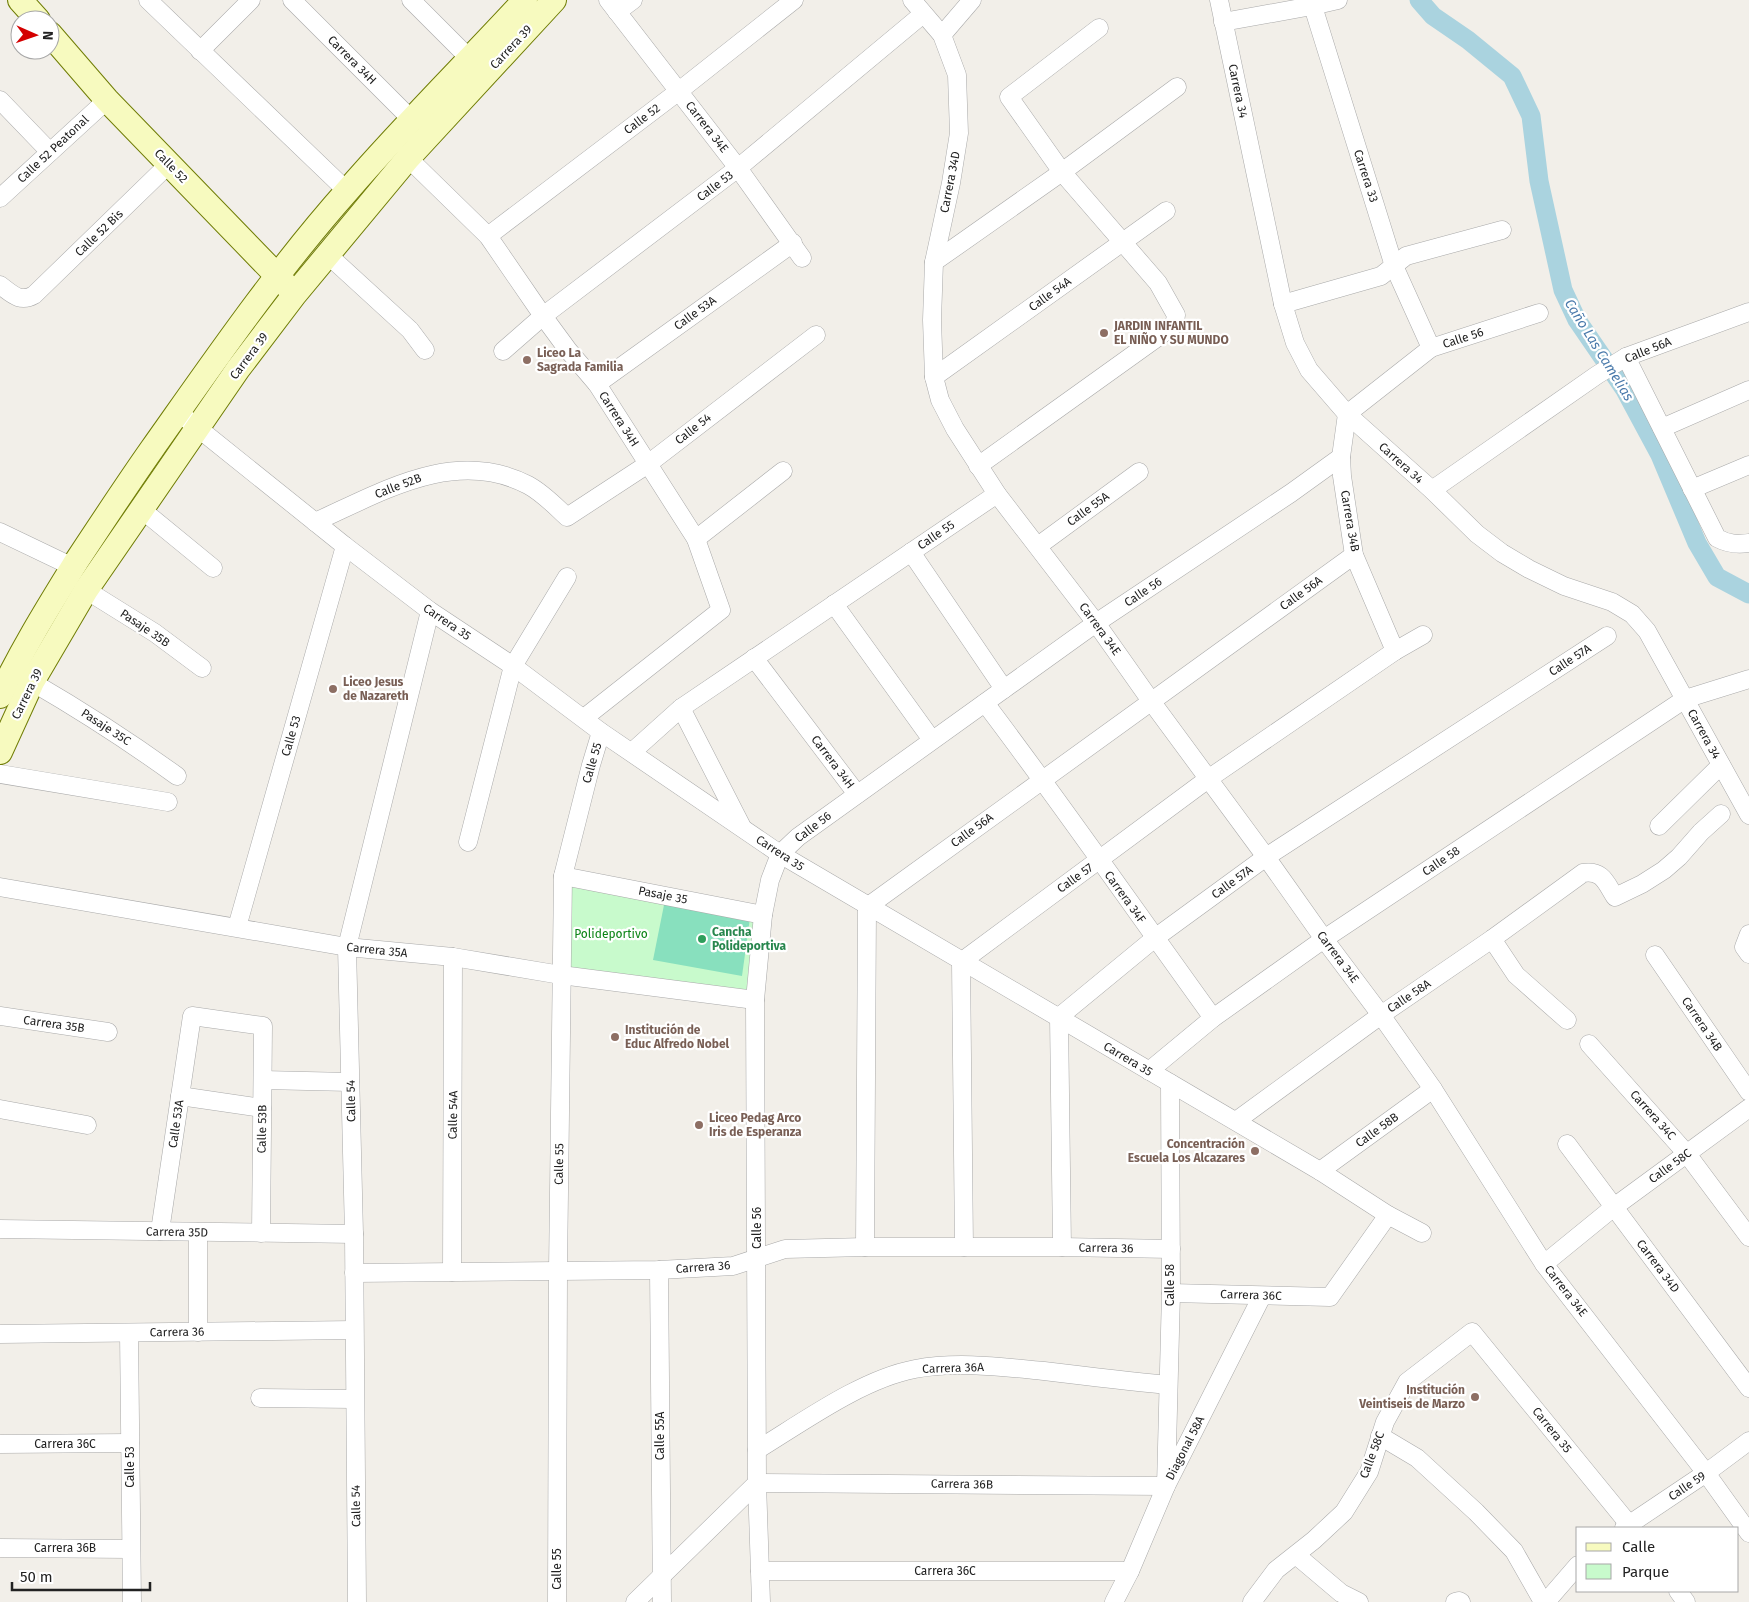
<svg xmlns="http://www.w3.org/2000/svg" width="1749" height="1602" viewBox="0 0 1749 1602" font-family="'Fira Sans',sans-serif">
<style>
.park{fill:#c8facc}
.pitch{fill:#88e0be}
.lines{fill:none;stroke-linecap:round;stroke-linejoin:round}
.canal{stroke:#aad3df;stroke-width:19}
.street-casing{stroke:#a9a9a9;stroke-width:19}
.secondary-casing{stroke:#707d05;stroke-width:26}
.street{stroke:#fff;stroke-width:18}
.secondary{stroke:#f7fabf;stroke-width:24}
.education-dot{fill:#8d6e63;stroke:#fff;stroke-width:2}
.leisure-dot{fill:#2e9e5b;stroke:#fff;stroke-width:2}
.labels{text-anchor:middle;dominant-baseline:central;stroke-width:4.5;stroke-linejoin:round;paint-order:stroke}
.street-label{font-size:12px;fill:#222;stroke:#fff}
.education-label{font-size:12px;font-weight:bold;fill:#785e54;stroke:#fff;text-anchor:start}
.leisure-label{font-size:12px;font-weight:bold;fill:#27864d;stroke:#fff;text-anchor:start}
.park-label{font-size:12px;fill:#0c8416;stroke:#fff}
.water-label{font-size:14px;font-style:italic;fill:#4a7aab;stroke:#fff}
</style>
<rect width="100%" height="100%" fill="#f2efe9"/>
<path class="park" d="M563,876L763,915L755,1000L561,975Z"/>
<path class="pitch" d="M665,900L750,918L742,976L653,960Z"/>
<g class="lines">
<path class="canal" d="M1419,0L1433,16L1468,40L1512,76L1531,116L1539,181L1563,290L1577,320L1625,390L1660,455L1697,543L1717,577L1749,594"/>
<defs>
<g id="street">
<path d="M148,0L347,191"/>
<path d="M292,0L411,119"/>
<path d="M411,0L470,59"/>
<path d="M608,0L738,168L802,258"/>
<path d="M912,0L942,35L957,75L959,133L951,183L934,262L932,320L934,377L940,400L955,429L997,494L1096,623L1151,701L1266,857L1324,939L1381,1015L1433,1089L1544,1264L1706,1473L1749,1533"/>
<path d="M1219,0L1283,304L1295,343L1309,370L1347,414L1432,490L1477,534L1502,553L1529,569L1564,586L1612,602L1632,614L1647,631L1749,815"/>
<path d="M1311,0L1394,266L1431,348"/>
<path d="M617,12L633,0"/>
<path d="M1223,22L1312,6L1338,0"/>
<path d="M942,35L972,0"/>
<path d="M200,51L251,0"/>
<path d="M0,100L50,152"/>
<path d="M408,158L488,236L543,316L568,350L597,384L696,539L721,610L584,718"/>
<path d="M0,198L107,100"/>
<path d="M488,236L679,91L794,0"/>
<path d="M327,254L410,330L425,350"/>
<path d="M934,262L1062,172L1177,87"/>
<path d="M0,285C12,294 20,303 34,295L169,164"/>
<path d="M1283,304L1381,276L1406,256L1502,230"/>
<path d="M503,351L543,316L738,168L923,14"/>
<path d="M1626,357L1717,538C1728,544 1737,545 1749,543"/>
<path d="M934,377L1166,211"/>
<path d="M597,384L793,243"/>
<path d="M178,412L345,546L430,611L513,666L601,732L780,854L1320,1171L1388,1215L1422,1233"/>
<path d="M1662,428L1749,390"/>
<path d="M978,466L1172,327L1175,321L1176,315L1158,283L1062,172L1009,97L1099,28"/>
<path d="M1692,489L1749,465"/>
<path d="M1432,490L1597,375L1626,357L1749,312"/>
<path d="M141,509L213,568"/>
<path d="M315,522C382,492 455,447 528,485C543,493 555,506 567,517L648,464L816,335"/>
<path d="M0,532L73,567"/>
<path d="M696,539L783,471"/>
<path d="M1038,546L1139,472"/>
<path d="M911,552L1004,689"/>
<path d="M86,590L155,633L202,668"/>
<path d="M834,604L932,740"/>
<path d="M1395,651L1354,555L1342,476L1341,457L1347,414L1431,348L1539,313"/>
<path d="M754,658L857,794"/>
<path d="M32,682C82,711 130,742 177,776"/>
<path d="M985,703C1063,806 1137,913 1213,1018"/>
<path d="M681,708L741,825"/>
<path d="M632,752L681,708L997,494"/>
<path d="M0,774L168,802"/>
<path d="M1659,826L1721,765"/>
<path d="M468,842L513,666L567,577"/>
<path d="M563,876L763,915"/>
<path d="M0,887L347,947L453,957L561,975L755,1000"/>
<path d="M237,927L345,546"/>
<path d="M1749,934L1744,947L1749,954"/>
<path d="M1492,939L1516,975L1567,1020"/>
<path d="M1655,955L1749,1092"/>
<path d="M0,1016L108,1032"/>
<path d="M1589,1044L1687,1154L1749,1237"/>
<path d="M1149,1071L1213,1018L1324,939L1685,699L1749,679"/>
<path d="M263,1080L350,1082"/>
<path d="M180,1096L262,1108"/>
<path d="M0,1109L87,1125"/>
<path d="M1236,1121L1381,1015L1492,939L1583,873C1603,870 1606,883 1615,897L1642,884L1664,870L1679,857L1701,832L1721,814"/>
<path d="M1567,1144L1749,1388"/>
<path d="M1320,1171L1433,1089"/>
<path d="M0,1229L354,1234"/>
<path d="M160,1231L192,1016L263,1026L261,1233"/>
<path d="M198,1232V1332"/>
<path d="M865,1247L867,907L1354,555"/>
<path d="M964,1247L961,962L1208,779L1395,651L1423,635"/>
<path d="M1062,1247L1059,1017L1155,938L1266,857L1607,636"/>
<path d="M1544,1264L1614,1207L1749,1108"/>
<path d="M659,1270L662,1602"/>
<path d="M452,1272L453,957"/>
<path d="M354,1273L659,1270L733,1266L785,1249L865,1247H1062L1171,1249"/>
<path d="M1171,1293L1330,1297L1388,1215"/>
<path d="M129,1333L132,1602"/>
<path d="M0,1334L354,1330"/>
<path d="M260,1398L354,1399"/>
<path d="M1380,1436L1417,1458L1476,1512L1514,1551L1543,1602"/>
<path d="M0,1444L130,1443"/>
<path d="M757,1450C803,1422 862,1379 915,1369C957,1361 1002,1367 1044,1371C1085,1376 1127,1381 1168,1385"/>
<path d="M1624,1528L1706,1473L1749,1441"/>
<path d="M0,1548L131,1549"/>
<path d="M1296,1555L1341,1593L1359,1602"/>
<path d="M760,1571H1130"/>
<path d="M1678,1591L1686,1602"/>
<path d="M357,1602L354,1234L347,947L430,611"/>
<path d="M557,1602L558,1271L563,876L591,765L601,732"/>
<path d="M635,1602L757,1483L1166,1486L1171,1293L1170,1083"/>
<path d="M761,1602L757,1483L755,1000L763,915L770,880L780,854L798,837L1096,623L1291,493L1341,457"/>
<path d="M1114,1602L1130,1571L1166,1486L1262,1296"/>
<path d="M1252,1602L1276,1570L1314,1540L1344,1512L1369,1472L1385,1422L1407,1382L1472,1332L1632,1528"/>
<path d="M1455,1602L1459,1601L1461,1602"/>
<path d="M1546,1602L1578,1565"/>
</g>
<g id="secondary">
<path d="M20,0L38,20"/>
<path d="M50,34L107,100L287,286"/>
<path d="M0,696C22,649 49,606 76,562C101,524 126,486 152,449C215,360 276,271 348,190C405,124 466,64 525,0"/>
<path d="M0,752L32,682L86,590L238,369L295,294L408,158L554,0"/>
</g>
</defs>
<use href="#street" class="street-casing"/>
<use href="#secondary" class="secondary-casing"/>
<use href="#street" class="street"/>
<use href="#secondary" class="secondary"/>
</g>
<g class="education-dot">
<circle cx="1104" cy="333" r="5"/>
<circle cx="527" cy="360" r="5"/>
<circle cx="333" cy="689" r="5"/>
<circle cx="615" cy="1037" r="5"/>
<circle cx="699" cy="1125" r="5"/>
<circle cx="1255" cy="1151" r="5"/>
<circle cx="1475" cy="1397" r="5"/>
</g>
<circle class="leisure-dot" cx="702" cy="939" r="5"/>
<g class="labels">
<g class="street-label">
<text transform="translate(511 47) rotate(-47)">Carrera 39</text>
<text transform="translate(352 60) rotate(45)">Carrera 34H</text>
<text transform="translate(1238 91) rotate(78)">Carrera 34</text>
<text transform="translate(642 119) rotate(-37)">Calle 52</text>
<text transform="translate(707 127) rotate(52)">Carrera 34E</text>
<text transform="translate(53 149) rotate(-43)">Calle 52 Peatonal</text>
<text transform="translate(171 166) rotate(46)">Calle 52</text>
<text transform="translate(1366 176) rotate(72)">Carrera 33</text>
<text transform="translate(950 182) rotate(-79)">Carrera 34D</text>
<text transform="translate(715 186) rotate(-37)">Calle 53</text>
<text transform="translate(99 233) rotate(-44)">Calle 52 Bis</text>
<text transform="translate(1050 294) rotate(-36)">Calle 54A</text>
<text transform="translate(695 313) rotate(-36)">Calle 53A</text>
<text transform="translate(1463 338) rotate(-18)">Calle 56</text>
<text transform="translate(1648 350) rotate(-22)">Calle 56A</text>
<text transform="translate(249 356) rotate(-53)">Carrera 39</text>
<text transform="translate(619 419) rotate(57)">Carrera 34H</text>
<text transform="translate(693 429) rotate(-38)">Calle 54</text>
<text transform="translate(1401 463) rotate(42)">Carrera 34</text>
<text transform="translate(398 486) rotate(-21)">Calle 52B</text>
<text transform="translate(1088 509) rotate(-36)">Calle 55A</text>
<text transform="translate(1350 521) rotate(80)">Carrera 34B</text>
<text transform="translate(936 535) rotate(-34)">Calle 55</text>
<text transform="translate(1143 592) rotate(-34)">Calle 56</text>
<text transform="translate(1301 593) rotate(-36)">Calle 56A</text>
<text transform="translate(447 622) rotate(34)">Carrera 35</text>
<text transform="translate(145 628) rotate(34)">Pasaje 35B</text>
<text transform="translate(1100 629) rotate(54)">Carrera 34E</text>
<text transform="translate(1570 660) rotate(-33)">Calle 57A</text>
<text transform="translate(27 694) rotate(-64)">Carrera 39</text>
<text transform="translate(106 727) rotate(33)">Pasaje 35C</text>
<text transform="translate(1704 734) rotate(61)">Carrera 34</text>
<text transform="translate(291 736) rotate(-74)">Calle 53</text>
<text transform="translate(833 762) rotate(53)">Carrera 34H</text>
<text transform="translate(592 763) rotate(-74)">Calle 55</text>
<text transform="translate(813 827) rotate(-37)">Calle 56</text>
<text transform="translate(972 830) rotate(-36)">Calle 56A</text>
<text transform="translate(780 853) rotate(33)">Carrera 35</text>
<text transform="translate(1441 861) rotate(-34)">Calle 58</text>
<text transform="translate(1075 878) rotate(-36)">Calle 57</text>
<text transform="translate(1232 882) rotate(-36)">Calle 57A</text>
<text transform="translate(663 895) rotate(11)">Pasaje 35</text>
<text transform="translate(1125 897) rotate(54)">Carrera 34F</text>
<text transform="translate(377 950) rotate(6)">Carrera 35A</text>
<text transform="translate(1338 957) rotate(53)">Carrera 34E</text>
<text transform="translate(1409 996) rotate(-34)">Calle 58A</text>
<text transform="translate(54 1024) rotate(8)">Carrera 35B</text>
<text transform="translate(1702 1024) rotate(56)">Carrera 34B</text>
<text transform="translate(1128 1059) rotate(31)">Carrera 35</text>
<text transform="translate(351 1101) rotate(-91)">Calle 54</text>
<text transform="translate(453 1115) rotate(-89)">Calle 54A</text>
<text transform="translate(1653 1115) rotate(48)">Carrera 34C</text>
<text transform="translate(176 1124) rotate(-82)">Calle 53A</text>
<text transform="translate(262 1129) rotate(-89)">Calle 53B</text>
<text transform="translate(1377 1130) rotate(-36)">Calle 58B</text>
<text transform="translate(559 1164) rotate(-89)">Calle 55</text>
<text transform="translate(1670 1166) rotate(-36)">Calle 58C</text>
<text transform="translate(757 1228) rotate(-90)">Calle 56</text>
<text transform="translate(177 1232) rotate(1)">Carrera 35D</text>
<text transform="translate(1106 1248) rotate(1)">Carrera 36</text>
<text transform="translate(1658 1266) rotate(53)">Carrera 34D</text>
<text transform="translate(703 1267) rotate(-4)">Carrera 36</text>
<text transform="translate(1170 1285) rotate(-90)">Calle 58</text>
<text transform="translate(1566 1291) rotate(52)">Carrera 34E</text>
<text transform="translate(1251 1295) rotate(2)">Carrera 36C</text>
<text transform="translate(177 1332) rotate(-1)">Carrera 36</text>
<text transform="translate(953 1368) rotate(-2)">Carrera 36A</text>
<text transform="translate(1552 1430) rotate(51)">Carrera 35</text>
<text transform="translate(660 1436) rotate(-90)">Calle 55A</text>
<text x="65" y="1444">Carrera 36C</text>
<text transform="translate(1185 1448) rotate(-63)">Diagonal 58A</text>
<text transform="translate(1372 1455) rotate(-69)">Calle 58C</text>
<text transform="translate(130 1467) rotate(-90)">Calle 53</text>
<text transform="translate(962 1484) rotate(1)">Carrera 36B</text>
<text transform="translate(1687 1486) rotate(-34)">Calle 59</text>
<text transform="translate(356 1506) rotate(-91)">Calle 54</text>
<text x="65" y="1548">Carrera 36B</text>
<text transform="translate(557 1569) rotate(-90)">Calle 55</text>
<text x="945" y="1571">Carrera 36C</text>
</g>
<g class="education-label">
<text x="1114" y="326">JARDIN INFANTIL<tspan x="1114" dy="14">EL NIÑO Y SU MUNDO</tspan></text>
<text x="537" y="353">Liceo La<tspan x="537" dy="14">Sagrada Familia</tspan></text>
<text x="343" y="682">Liceo Jesus<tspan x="343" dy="14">de Nazareth</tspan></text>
<text x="625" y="1030">Institución de<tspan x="625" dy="14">Educ Alfredo Nobel</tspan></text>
<text x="709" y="1118">Liceo Pedag Arco<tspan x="709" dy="14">Iris de Esperanza</tspan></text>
<text x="1245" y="1144" text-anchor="end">Concentración<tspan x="1245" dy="14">Escuela Los Alcazares</tspan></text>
<text x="1465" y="1390" text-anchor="end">Institución<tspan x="1465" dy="14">Veintiseis de Marzo</tspan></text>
</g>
<g class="leisure-label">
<text x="712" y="932">Cancha<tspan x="712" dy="14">Polideportiva</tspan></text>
</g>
<g class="park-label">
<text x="611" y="934">Polideportivo</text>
</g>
<g class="water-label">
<text transform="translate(1599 350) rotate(58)">Caño Las Camelias</text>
</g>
</g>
<rect x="1576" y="1527" width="162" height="65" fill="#ffffff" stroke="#a7a7a7"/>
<rect x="1586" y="1543" width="25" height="8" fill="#f7fabf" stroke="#a7a7a7"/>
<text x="1622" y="1552" font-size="15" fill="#222222">Calle</text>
<rect x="1586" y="1564" width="25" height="15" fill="#c8facc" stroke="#a7a7a7"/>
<text x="1622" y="1577" font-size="15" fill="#222222">Parque</text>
<g transform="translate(35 35) rotate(92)"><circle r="24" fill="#ffffff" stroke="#a7a7a7"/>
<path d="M0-4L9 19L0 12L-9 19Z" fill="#d40000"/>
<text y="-8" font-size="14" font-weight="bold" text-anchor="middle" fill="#222222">N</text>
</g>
<path d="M12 1582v8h138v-8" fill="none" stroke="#222222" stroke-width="2.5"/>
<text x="20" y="1582" font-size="15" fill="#222222" stroke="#ffffff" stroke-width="4" paint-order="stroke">50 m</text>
</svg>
